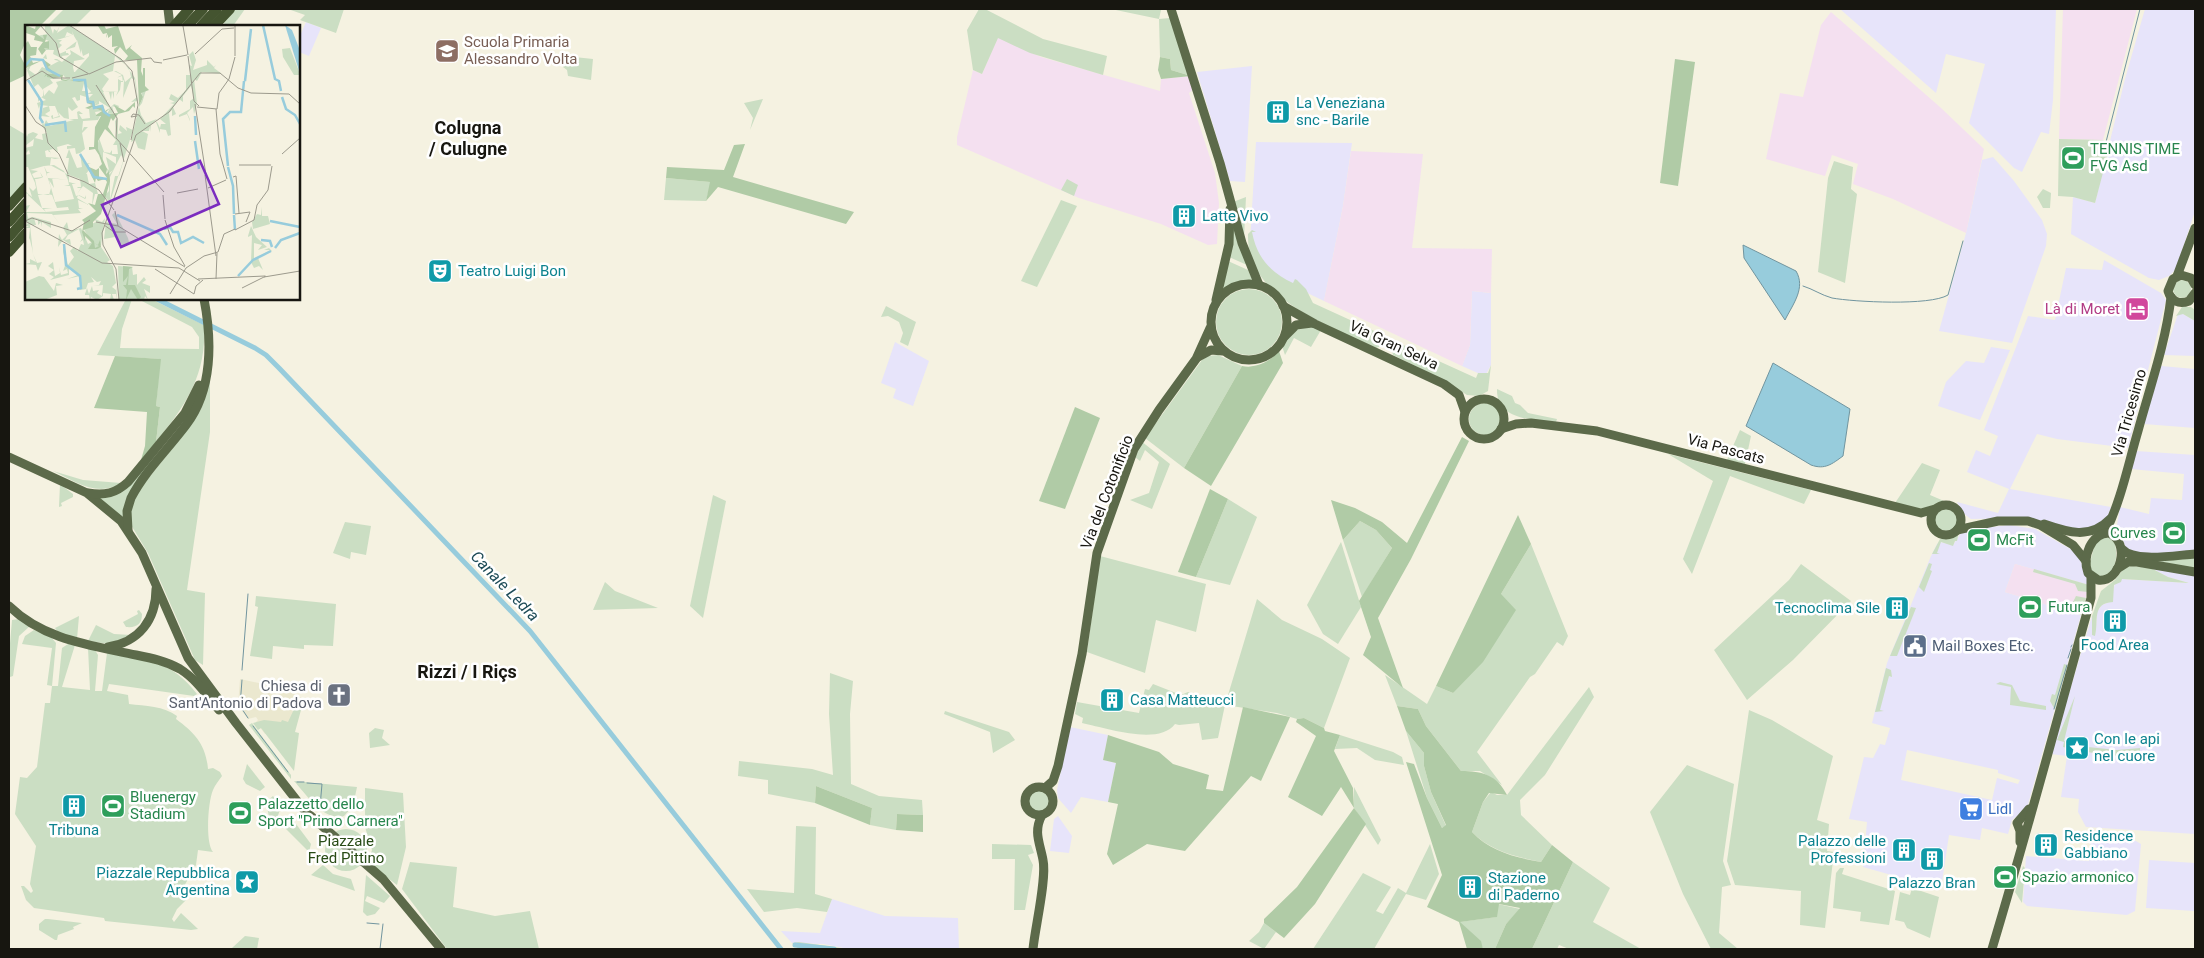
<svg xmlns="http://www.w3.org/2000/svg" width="2204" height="958" viewBox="0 0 2204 958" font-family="Roboto,sans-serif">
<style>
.commercial{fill:#e7e4fa;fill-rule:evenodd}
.industrial{fill:#f4e0f0}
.built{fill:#ebe8cf}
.green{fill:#cbdec3}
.forest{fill:#b0cba6}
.water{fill:#97ccdc;stroke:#71959f}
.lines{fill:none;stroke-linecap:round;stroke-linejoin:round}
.stream{stroke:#71959f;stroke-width:1}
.canal{stroke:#97ccdc;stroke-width:5}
.major{stroke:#5c6a4a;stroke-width:9}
.highway{stroke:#445430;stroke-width:10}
.labels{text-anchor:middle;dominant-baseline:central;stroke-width:5;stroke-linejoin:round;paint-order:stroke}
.education-label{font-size:15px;fill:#785e54;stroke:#fff;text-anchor:start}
.culture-label{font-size:15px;fill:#0d838f;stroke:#fff;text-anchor:start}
.leisure-label{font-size:15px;fill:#27864d;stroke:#fff;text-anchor:start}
.hotel-label{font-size:15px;fill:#b23c85;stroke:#fff;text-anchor:end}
.street-label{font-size:15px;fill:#171610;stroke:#fff}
.service-label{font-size:15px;fill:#4e5e75;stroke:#fff;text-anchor:start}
.worship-label{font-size:15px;fill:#5b616d;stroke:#fff;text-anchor:end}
.shop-label{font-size:15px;fill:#366cbe;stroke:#fff;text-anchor:start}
.park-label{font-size:15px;fill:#284b16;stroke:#fff}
.water-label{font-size:16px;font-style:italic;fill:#1d4b57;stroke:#fff}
.quarter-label{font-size:18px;font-weight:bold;fill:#171610;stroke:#fff}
.inset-river{fill:none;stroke:#97ccdc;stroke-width:2.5}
.inset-road{fill:none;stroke:#9c9a8d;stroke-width:1}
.view{fill:#7b2cbf;fill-opacity:0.15;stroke:#7b2cbf;stroke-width:2.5}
.inset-edge{fill:none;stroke:#171610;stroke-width:2.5}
</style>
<rect width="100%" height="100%" fill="#f5f2e1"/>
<g class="commercial">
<path d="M1840,9H2056L2053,100L2049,134L2041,132L2022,172L2014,168L1969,123L1985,64L1946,54L1936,93Z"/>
<path d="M2145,9H2195V211L2176,269L2169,276L2159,280L2149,278L2071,234L2073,197L2095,203L2125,79Z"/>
<path d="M306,22L321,28L309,56L299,52V38Z"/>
<path d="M1252,66L1245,182L1230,181L1197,72Z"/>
<path d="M1256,142L1352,143L1343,206L1324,301L1274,277L1250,241Z"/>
<path d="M1993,157L2014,181L2042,220L2047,234L2046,246L2012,343L1939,331L1966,233L1982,160Z"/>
<path d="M2104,260L2161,293L2166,300L2128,448L2057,439L2037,434L2010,489L2111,507L2106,521L2079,532L2028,518L1971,519L1963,513L1957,502L1998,513L2009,489L1967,472L1976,450L1990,456L1998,436L1984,430L2028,316L2055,320L2066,268L2102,270Z"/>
<path d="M1472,291L1491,293V365L1486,374H1480L1462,366L1470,345Z"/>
<path d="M2178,314H2183L2195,321V356L2164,355Z"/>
<path d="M895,342L929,361L913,406L893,398L896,389L881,383Z"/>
<path d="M1991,347L2010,350L1980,420L1938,406L1946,382L1966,361L1984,363Z"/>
<path d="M2161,366L2195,369V428L2144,424Z"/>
<path d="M2136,451L2195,455V551L2138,555L2126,548L2117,525L2120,507L2149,514L2151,498L2182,500L2184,474L2131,469Z"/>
<path d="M2009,525L2035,529L2074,551L2080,559L2089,585L2015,564L2005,592L2081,615L2027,808L2012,820L2008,834L1982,828L1980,840L1949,835L1941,889L1863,867L1867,822L1849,819L1864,757L1873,758L1880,744L1885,745L1890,728L1872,723L1887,663L1931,556L1937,544L1940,542L1953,545L1961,533L1966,530ZM1907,750L1998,770V773L2020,780L2018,784L1997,778L1992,800L1901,780Z"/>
<path d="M2151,568L2195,575V834L2086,827L2078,812L2079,799L2061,797L2067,756L2051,754L2092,616V635L2096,626L2097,612L2102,605L2109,602L2115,584L2121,579L2189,583L2168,577Z"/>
<path d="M1070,727L1108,735L1103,760L1116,763L1108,802L1081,797L1071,813L1058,798L1057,790Z"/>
<path d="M1058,816L1072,836L1069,853L1050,851L1054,819Z"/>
<path d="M2091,838L2136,841L2141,844L2135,911L2127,915L2027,906L2023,902L2026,856L2089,861Z"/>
<path d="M2149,860L2195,863V911L2146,908Z"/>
<path d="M832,899L885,916L958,918L959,949H848L824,944L792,943L781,931L820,933Z"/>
</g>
<g class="industrial">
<path d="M2063,9H2137L2103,140L2059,139Z"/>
<path d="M1831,12L1940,107L1984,149L1966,233L1893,199L1853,184L1858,164L1832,155L1825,176L1766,159L1780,93L1803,97L1821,25Z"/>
<path d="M998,37L1041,57L1160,91L1161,79L1191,76L1194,89L1189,93L1215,173L1219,203L1217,244L1208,245L1161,224L1079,198L957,145V137L973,70L982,74Z"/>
<path d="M1351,151L1423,154L1412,248L1492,249L1491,293L1472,291L1470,345L1462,366L1324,301L1343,206Z"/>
<path d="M2015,564L2089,585L2081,615L2005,592Z"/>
</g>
<path class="built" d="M240,679L282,688L302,698L292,728L265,734L256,722L258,720L256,717L248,719L238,706Z"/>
<g class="green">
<path d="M64,9H92L75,26H47Z"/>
<path d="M234,9H245L233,26H227L223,22Z"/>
<path d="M288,9H344L336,33L300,20L305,15Z"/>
<path d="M979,9H985L1043,39L1107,56L1103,75L1030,53L998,38L982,74L973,70L967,30Z"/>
<path d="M1111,9L1161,10L1159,19L1170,18L1167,9H1169L1191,76L1171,70L1170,59L1160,57L1159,19Z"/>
<path d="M565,56L593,59L591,80L568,76L567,70L563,67Z"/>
<path d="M763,99L750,130L753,118L744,103Z"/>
<path d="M9,125L26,135V182L9,202Z"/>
<path d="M2059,139L2103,140L2110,146L2095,203L2073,197L2058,196Z"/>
<path d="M1834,161L1853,167L1851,189L1857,194L1845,283L1818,272L1828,178Z"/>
<path d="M666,178L711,182L706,201L664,200Z"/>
<path d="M1067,179L1078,185L1074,196L1061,190Z"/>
<path d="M2043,189L2051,193L2050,208H2043L2037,197Z"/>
<path d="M1246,197L1244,238L1233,202Z"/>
<path d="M1061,200L1077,206L1037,287L1021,281Z"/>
<path d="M1231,212L1247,265L1229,257Z"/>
<path d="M1252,230L1256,232H1252C1257,258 1270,272 1293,283L1295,279L1297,280L1306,289L1313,303L1383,335L1384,345L1376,348C1328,325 1246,298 1248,234Z"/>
<path d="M1228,261L1248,270L1254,282H1240L1222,291Z"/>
<circle cx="2182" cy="289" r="9"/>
<circle cx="1249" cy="322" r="33"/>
<path d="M126,299H132L122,329L120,348L199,349V337L192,327L138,299H151L204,325C207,374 186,405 156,442L160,407L156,406L160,359L97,355Z"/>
<path d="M886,306L916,322L908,346L900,342L903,333L899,322L888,316L881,317Z"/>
<path d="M2182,307H2191L2195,310V321L2183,314L2176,316Z"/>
<path d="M1307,325L1321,330L1311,347L1294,338L1285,355L1282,346C1290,334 1293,329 1307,325Z"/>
<path d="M1399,343L1476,378L1478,373H1488L1491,365L1488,391L1479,396L1467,395L1442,379L1393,355L1391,348Z"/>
<path d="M1218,355L1242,366L1184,468L1145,438L1202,360L1208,356Z"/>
<path d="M210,368V432L187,590L205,593L203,665L195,660L148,553L131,525V506L143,485L183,435Z"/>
<path d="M1497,389L1512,396L1515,403L1520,405L1528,413L1557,419L1556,422C1534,420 1496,420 1497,389Z"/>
<circle cx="1485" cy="419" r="16"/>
<path d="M1740,430L1751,436L1745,464L1727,460Z"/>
<path d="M1141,441L1170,464L1152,509L1130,500L1149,493L1159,462L1145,450L1140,461L1135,457Z"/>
<path d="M1668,454L1811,490L1804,504L1730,476L1692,574L1683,559L1713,481Z"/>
<path d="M149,460L153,463L124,521L98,498H104Z"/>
<path d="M1922,463L1940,470L1930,495L1944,501L1921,510L1895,503Z"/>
<path d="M53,471L83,480L121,483C98,498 74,481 53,471Z"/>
<path d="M60,484L73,494V497L61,503L62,506L59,507Z"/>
<path d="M713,495L726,501L703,618L690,606Z"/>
<path d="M1228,499L1257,517L1230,585L1196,577Z"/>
<circle cx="1946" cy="520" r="11"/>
<path d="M1360,521L1376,530L1392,548L1362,597L1343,540Z"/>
<path d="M345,522L371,526L366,555L351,552L350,559L333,553Z"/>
<path d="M1959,532L1957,541H1955L1953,546L1941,542L1937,553L1940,554H1932L1940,539Z"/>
<path d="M2099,538H2113C2118,552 2118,567 2106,577L2094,575L2089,566L2095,544Z"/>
<path d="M1341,542L1361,607L1338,644L1323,634L1307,605Z"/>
<path d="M1531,544L1568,636L1563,646L1557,642L1535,674L1530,677L1477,752L1502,785L1480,771H1461L1426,726L1418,709L1397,706L1385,675L1427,704L1436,686L1453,693L1501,594Z"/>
<path d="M1100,556L1206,584L1196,632L1156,620L1145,673L1087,652Z"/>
<path d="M2195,557V569L2149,559Z"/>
<path d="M1929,563L1932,564L1930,570L1932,571L1924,592L1919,587Z"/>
<path d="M1801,564L1851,601L1793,660L1747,700L1714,650L1789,580Z"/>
<path d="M2133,566L2151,568L2168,577L2189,583L2122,579L2121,582L2114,585L2113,602C2091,603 2099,622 2095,636L2092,635V616L2101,591L2115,580L2125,567Z"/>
<path d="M2034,569L2089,585L2088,592L2078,591L2075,584L2033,572Z"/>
<path d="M605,582L615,591L658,608L593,610Z"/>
<path d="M256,596L336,604L333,646L304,645V649L273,646L272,659L250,656L258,607L255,606Z"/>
<path d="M2076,596L2086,598L2081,615L2065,610L2071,606Z"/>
<path d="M1257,599L1282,620L1322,639L1350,658L1324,728L1304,718L1297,719L1277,713L1225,705L1218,738L1202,740L1199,723L1179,725L1175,724C1159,746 1106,728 1082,723L1083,718L1075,714L1077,702L1139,713L1145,689L1149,690L1153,684L1181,695L1188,692L1225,705Z"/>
<path d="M1911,607L1916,608L1897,656H1890Z"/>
<path d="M139,610L142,614C142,624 137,628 126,627L123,622L138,614L137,611Z"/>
<path d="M79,616L77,639L58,632L55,628Z"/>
<path d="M19,619L30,626L19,636L13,676L10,677L9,655L12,620Z"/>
<path d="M96,625L114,634L131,635L109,644L88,641Z"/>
<path d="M34,630L51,637L56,643L52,686H58L62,648L68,644L75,645L62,687L90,690L88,648L95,650L98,655L95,691H102L107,653C147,660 171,660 197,694L194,696L109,684L107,691L128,695L129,704C145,706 164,706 177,716L176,719C195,733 206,745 208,769L213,768L220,772L222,776C219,780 215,785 213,790C208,801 205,843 213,852L198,850L196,865L183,888L190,896L177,909L172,919L174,922L181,913L198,929L191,930L105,921L104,918L34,908L26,900L21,886H24L31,893L33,891L30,884L36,846L15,814L20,777L27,778L37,767L45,703H50L52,686L47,685L52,648L22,644L25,636Z"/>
<path d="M2064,664L2067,665L2055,710L2050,701L2052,694L2055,695Z"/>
<path d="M1886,668L1891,670L1892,677L1889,676L1880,710L1884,711L1875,712Z"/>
<path d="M830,673L853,681L850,714L851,784L879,796L922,800L923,815L897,814L896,830L870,825L872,808L816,786L815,803L768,794V780L738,776L739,761L812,769L833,775L829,714Z"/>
<path d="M2000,682L2012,685L2020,701L2046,706V710L2010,705L2011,687L1996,684Z"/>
<path d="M1589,687L1594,697L1545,775L1520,800L1521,815L1552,845L1541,862C1517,857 1490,851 1472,832L1483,802L1491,792L1497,795H1507Z"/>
<path d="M2075,696L2064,741L2083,746L2082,751L2063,747L2064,742L2057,740Z"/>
<path d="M302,698L304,699L295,732L299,733L294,771L261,728L258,730L253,723L264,720L281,722L282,720L288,722L296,705L300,706Z"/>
<path d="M1749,710L1772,720L1833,756L1817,820L1829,824L1827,851L1834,852L1825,928L1800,925L1801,891L1735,885L1727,861Z"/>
<path d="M945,711L1009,732L1015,740L993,753L990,732L944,714Z"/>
<path d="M252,723L291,775V779L249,725Z"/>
<path d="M375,728L384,730L382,738L390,745L370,748L369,733Z"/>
<path d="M1406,731L1424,753V766L1431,792L1446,826L1442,828L1427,798Z"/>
<path d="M1340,735L1393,752L1402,757L1404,765L1375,760L1357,748L1335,749Z"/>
<path d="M2088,747L2117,750L2140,748V753L2114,756L2087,752Z"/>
<path d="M247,764L265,787L260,791L246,784L243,779Z"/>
<path d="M1687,765L1734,784L1723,861L1731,885L1722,887L1719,933L1738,949H1711L1683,894L1650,812Z"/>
<path d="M294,781L357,787L353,806L344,816C324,822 306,794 294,781Z"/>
<path d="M1354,787L1381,840L1378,845L1354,808Z"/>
<path d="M365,788L403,793L406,847L397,885L368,863L372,850L365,827Z"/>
<circle cx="1039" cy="801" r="12"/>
<path d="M273,796L281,807L276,821L269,817L266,802Z"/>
<path d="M293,820L311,844L309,852L285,828Z"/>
<path d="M796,826L816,827L815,894L832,899L827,912L797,908L764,912L747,889L794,893Z"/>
<circle cx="346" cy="850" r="21"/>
<path d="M992,844L1031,845L1034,853L1028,855L1033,865L1025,910H1014L1015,859H992Z"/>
<path d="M1430,844L1439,874L1426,900L1406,894L1374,949H1313L1363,873L1391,887L1376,911L1383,914L1398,888L1406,893Z"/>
<path d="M410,862L457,867L453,907L495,916L530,911L539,949H447L402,889Z"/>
<path d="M1573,862L1610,888L1593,922L1641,949H1569L1559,945L1557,949H1532Z"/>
<path d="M323,865L333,874L351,879L355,891L311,875Z"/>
<path d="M2023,866L2025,868L2022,903L2015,892Z"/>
<path d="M1840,868H1844L1842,874L1895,891L1889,925L1860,921L1861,912L1833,908L1836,873Z"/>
<path d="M366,875L390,896L384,903L367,896L365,901L380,908L375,914L367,916L363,912Z"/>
<path d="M1912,888L1939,897L1930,938L1907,928L1904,922L1895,920L1900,892L1910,895Z"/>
<path d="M1498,904L1520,909L1506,924L1495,949H1483L1480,941L1459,922L1496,917Z"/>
<path d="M45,919H48L82,923L73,927L74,929L58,935L57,940H55L39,930V924Z"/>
<path d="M1264,923L1276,932L1264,949L1249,941L1259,932Z"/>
<path d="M245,936L259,938L257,949L232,948Z"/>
<path d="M799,942L848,949H799L792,943Z"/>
</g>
<g class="forest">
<path d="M9,9H57L40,26H26V41L20,55L26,67V75L9,83Z"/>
<path d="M1160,57L1170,59L1171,70L1191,76L1161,79L1158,70Z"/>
<path d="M1675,59L1695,62L1678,186L1660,183Z"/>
<path d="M745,144L733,177L854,212L846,224L718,187L706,201L710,182L666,178L667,167L724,170L734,145Z"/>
<path d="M1279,351L1283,363L1211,486L1184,468L1242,366C1257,369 1270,361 1279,351Z"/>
<path d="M115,356L161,359L156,406L160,407L156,442L141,460L145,446L147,412L94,408Z"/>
<path d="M1075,407L1100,418L1065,509L1039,501Z"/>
<path d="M1462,437L1469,441L1411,559L1378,618L1403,688L1363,655L1371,637L1359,601L1392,548L1376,530L1360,521L1343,540L1331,500L1355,508L1382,522L1407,543Z"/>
<path d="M1210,489L1228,499L1196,577L1178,572Z"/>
<path d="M1518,515L1531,544L1501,594L1516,610L1483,662L1453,693L1436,686Z"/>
<path d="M1397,706L1418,709L1426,726L1461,771C1482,771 1497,775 1507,795L1489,793L1483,802L1472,832C1489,851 1517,858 1541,862L1552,845L1573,862L1532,949H1495L1506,924L1520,908L1499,904L1497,917L1460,922L1481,941L1483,949H1467L1459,922L1427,907L1442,875L1406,762L1414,764L1427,798L1442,828L1446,825L1431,792L1424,766V753L1406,731Z"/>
<path d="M1243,707L1290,717L1261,781L1251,776L1185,851L1147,844L1113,865L1107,854L1118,804L1108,802L1116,763L1103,760L1108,735L1159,752L1173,764L1209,775L1206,789L1223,791Z"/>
<path d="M1304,718L1324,728L1325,731L1340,735L1334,751L1353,788L1354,808L1366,824L1315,904L1284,938L1264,923V919L1297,887L1354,808L1341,787L1322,816L1288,797L1316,736L1296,722L1297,719Z"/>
<path d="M816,786L872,808L870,825L815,803Z"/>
<path d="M897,814L923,815V832L896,830Z"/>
</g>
<g class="water">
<path d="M1743,245L1796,271C1806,288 1793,304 1785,320L1744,258Z"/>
<path d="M1773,363L1850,409L1843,456C1832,464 1825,470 1811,465L1746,426Z"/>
</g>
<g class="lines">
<g class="stream">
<path d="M2106,142L2140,9"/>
<path d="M1803,286C1813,289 1821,295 1832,298C1854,302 1930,306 1948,295L1963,241"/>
<path d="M2071,647L2072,645"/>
<path d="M2068,658L2071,649"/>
<path d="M242,670L248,594"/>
<path d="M242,680L240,706L248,718"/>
<path d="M2054,709L2067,665"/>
<path d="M253,726L288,772"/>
<path d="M297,782H304"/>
<path d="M307,783L322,784L320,807"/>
<path d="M367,923L379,924"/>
<path d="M380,949L383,924"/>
</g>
<g class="canal">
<path d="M157,299L255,348L266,355L279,368L530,631L781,949"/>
<path d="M795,945L834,949"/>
</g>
<g class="major">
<path d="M168,9L170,26"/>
<path d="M1171,9L1220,163L1242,243L1259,285"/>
<path d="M2177,276L2195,228"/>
<circle cx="1249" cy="322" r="38"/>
<path d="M2195,285L2191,278L2181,275L2173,279L2168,291C2171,301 2179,305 2189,301L2195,293"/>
<path d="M1216,300L1229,244L1230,209"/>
<path d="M1283,306L1315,324L1444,384L1459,395L1465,412"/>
<path d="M1285,336L1296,325L1312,323"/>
<path d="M1198,357L1211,350L1223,351"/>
<circle cx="1484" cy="419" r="20"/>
<path d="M1501,429L1516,424L1531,423L1597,431L1921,513L1935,509"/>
<path d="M9,457L87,493L121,521L142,553L188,658L236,723L305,811L383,879L441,949"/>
<path d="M88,493C105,496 116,493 128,482L185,413L199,385"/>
<circle cx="1946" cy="520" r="15"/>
<path d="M2044,524C2067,532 2090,540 2110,519"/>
<path d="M128,530L127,511L131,498C145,471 168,449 186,425C213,390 212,340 204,299"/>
<path d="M1957,530L1998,521H2028L2040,525L2073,545L2086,561"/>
<path d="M2105,533C2121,501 2128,465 2138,431C2150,387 2166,342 2171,297"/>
<path d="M2109,533C2131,542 2121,583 2098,580L2088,573C2082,557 2091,533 2109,533Z"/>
<path d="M2122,549C2134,563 2177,555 2195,554"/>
<path d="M2117,569L2128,562H2137L2195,572"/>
<path d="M9,606C44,640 90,645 136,655C151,658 166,661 180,669C196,679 207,695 219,710"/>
<path d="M108,647C139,642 156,620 156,589"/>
<circle cx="1039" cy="801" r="14"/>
<path d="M1045,788L1053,781L1058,766L1082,654L1097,553L1134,449L1159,410L1196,359L1210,328"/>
<path d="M2020,842V831L2017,823L2029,809"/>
<path d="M1033,949C1035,928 1047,878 1043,860C1040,843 1033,832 1042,815"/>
<path d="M1992,949C2027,833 2058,716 2091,598V577"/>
</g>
<g class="highway">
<path d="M174,26L189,9"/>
<path d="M187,26L203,9"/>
<path d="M201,26L217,9"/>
<path d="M214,26L230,9"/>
<path d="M9,206L26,187"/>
<path d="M9,222L26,203"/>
<path d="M9,237L26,218"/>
<path d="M9,252L26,233"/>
</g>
</g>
<defs>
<symbol id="school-square" viewBox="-11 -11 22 22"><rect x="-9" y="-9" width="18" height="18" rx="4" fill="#8d6e63" stroke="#fff"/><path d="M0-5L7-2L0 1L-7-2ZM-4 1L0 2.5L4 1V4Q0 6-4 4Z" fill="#fff"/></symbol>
<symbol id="building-square" viewBox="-11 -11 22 22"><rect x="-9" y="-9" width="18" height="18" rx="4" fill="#0f9aa8" stroke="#fff"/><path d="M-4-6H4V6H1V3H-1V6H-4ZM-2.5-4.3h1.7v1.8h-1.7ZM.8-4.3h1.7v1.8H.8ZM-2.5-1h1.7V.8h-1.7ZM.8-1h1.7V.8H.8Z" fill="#fff"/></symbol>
<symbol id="stadium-square" viewBox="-11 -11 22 22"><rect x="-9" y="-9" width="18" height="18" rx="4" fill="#2e9e5b" stroke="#fff"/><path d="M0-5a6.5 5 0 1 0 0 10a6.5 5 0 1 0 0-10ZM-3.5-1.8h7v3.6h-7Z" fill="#fff"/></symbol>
<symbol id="theatre-square" viewBox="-11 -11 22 22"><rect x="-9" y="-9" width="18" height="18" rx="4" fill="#0f9aa8" stroke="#fff"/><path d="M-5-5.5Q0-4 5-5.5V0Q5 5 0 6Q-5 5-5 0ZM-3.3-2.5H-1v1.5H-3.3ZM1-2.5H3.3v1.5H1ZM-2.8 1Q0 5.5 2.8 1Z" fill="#fff"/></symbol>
<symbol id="hotel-square" viewBox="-11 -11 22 22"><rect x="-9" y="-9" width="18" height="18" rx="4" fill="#d1479c" stroke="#fff"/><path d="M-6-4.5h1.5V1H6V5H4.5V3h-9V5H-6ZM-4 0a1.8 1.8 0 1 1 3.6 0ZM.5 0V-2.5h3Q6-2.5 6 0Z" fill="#fff"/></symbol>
<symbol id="civic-square" viewBox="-11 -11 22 22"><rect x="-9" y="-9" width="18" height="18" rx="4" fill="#5c6f8a" stroke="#fff"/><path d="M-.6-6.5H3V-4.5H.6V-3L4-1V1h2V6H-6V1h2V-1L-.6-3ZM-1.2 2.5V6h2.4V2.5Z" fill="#fff"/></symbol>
<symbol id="church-square" viewBox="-11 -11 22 22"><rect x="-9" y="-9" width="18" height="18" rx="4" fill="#6b7280" stroke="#fff"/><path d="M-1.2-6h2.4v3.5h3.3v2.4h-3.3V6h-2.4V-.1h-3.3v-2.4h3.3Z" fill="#fff"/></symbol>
<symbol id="sight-square" viewBox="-11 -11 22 22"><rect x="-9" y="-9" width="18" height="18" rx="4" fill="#0f9aa8" stroke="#fff"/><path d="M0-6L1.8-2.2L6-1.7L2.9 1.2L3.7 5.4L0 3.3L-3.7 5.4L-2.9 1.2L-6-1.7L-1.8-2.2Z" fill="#fff"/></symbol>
<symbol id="supermarket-square" viewBox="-11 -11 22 22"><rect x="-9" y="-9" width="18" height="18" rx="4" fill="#3f7fe0" stroke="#fff"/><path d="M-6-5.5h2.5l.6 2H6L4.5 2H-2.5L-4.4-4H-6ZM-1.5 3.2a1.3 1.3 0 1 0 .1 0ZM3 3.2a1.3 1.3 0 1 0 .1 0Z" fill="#fff"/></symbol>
</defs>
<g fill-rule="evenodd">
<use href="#school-square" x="433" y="37" width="28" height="28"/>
<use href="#building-square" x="1264" y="98" width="28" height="28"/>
<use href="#stadium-square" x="2059" y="144" width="28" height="28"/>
<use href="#building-square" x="1170" y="202" width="28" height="28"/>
<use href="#theatre-square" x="426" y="257" width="28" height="28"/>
<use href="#hotel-square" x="2123" y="295" width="28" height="28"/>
<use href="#stadium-square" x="2160" y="519" width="28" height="28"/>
<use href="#stadium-square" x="1965" y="526" width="28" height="28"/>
<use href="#stadium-square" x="2016" y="593" width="28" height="28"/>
<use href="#building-square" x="1883" y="594" width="28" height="28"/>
<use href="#building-square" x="2101" y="607" width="28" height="28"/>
<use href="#civic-square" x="1901" y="632" width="28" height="28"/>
<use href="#church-square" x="325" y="681" width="28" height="28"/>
<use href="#building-square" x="1098" y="686" width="28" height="28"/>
<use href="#sight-square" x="2063" y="734" width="28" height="28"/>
<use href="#building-square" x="60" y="792" width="28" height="28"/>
<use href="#stadium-square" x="99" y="792" width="28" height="28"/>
<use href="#supermarket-square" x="1957" y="795" width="28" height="28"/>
<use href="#stadium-square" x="226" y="799" width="28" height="28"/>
<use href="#building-square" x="2032" y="831" width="28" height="28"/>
<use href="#building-square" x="1890" y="836" width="28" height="28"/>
<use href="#building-square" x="1918" y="845" width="28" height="28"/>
<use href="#stadium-square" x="1991" y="863" width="28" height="28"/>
<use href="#sight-square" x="233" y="868" width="28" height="28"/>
<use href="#building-square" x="1456" y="873" width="28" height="28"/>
</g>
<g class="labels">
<g class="education-label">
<text x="464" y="42">Scuola Primaria<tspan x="464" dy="17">Alessandro Volta</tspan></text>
</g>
<g class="culture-label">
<text x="1296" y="103">La Veneziana<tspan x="1296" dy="17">snc - Barile</tspan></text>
<text x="1202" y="216">Latte Vivo</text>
<text x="458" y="271">Teatro Luigi Bon</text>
<text x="1880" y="608" text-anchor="end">Tecnoclima Sile</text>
<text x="2115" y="645" text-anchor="middle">Food Area</text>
<text x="1130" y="700">Casa Matteucci</text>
<text x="2094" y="739">Con le api<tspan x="2094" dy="17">nel cuore</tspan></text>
<text x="74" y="830" text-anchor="middle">Tribuna</text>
<text x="2064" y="836">Residence<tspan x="2064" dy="17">Gabbiano</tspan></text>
<text x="1886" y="841" text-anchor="end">Palazzo delle<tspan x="1886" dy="17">Professioni</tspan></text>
<text x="230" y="873" text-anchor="end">Piazzale Repubblica<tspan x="230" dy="17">Argentina</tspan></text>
<text x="1488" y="878">Stazione<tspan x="1488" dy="17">di Paderno</tspan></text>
<text x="1932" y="883" text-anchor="middle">Palazzo Bran</text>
</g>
<g class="leisure-label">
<text x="2090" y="149">TENNIS TIME<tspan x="2090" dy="17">FVG Asd</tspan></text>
<text x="2156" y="533" text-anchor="end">Curves</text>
<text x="1996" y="540">McFit</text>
<text x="2048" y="607">Futura</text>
<text x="130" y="797">Bluenergy<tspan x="130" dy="17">Stadium</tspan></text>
<text x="258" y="804">Palazzetto dello<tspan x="258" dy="17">Sport "Primo Carnera"</tspan></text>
<text x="2022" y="877">Spazio armonico</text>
</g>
<g class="hotel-label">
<text x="2120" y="309">Là di Moret</text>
</g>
<g class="street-label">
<text transform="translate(1394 345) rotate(25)">Via Gran Selva</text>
<text transform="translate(2129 413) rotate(-74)">Via Tricesimo</text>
<text transform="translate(1726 449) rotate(15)">Via Pascats</text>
<text transform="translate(1107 492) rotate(-69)">Via del Cotonificio</text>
</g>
<g class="service-label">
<text x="1932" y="646">Mail Boxes Etc.</text>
</g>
<g class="worship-label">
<text x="322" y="686">Chiesa di<tspan x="322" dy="17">Sant'Antonio di Padova</tspan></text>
</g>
<g class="shop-label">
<text x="1988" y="809">Lidl</text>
</g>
<g class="park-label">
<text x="346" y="841">Piazzale<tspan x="346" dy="17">Fred Pittino</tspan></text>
</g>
<g class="water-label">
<text transform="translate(505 586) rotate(46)">Canale Ledra</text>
</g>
<g class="quarter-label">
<text x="468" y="127">Colugna<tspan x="468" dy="21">/ Culugne</tspan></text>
<text x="467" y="671">Rizzi / I Riçs</text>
</g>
</g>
<g transform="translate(25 25)">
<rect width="275" height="275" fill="#f5f2e1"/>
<path d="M20,0H25L28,9L29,4L32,6L35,0L32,8L44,0L96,34L110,53L111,59L113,76L106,77L112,72L110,55L106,53L98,73L99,55L96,57L95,65L91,71L93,66H89V74L87,66L86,75L84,67H78L85,83L89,79L94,81L93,83L87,81L89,88L82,89L85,83L74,76V79L69,81L72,77L69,80L63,74L68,69H62L66,67L59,58L57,66H61V72L55,70V75L52,76L50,72L47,73L53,82L47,86L43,82L44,94H53L52,87L54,86L58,89H54L57,94L65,93L64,84L67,82L77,86L70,87L71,91L76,89L73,95L58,96L57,106L59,102H63L57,108L60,124L55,128L64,145L61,149H65L70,154V157L65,149H62L64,159L70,158L73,169H70L67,181L68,168L58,161L52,169L56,163H53L52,162H56L55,154L44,150V157L51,159H47L51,171L54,170L60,173L61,170V173L60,174L53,170L52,173L64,180L53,175L54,183L58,184H53L56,188L28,190L37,202L27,189L2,188L3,193L8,192L26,197V203L17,197L16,202V197L13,200V195L9,193L11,200H5L8,229L12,238L17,237L13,246L11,240L0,239L5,238V234L11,237L8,229L7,223L5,215L4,213L5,203H0L4,201H0L3,198L0,195V181L5,180L1,187H21L3,170L4,174L0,175L4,174L3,169L0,168V166L7,172L4,162L8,166L11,163L10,158L6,161L10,158L3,142H0V130L5,129L4,125L0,129V123L8,121L9,114L0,121V115L2,109L3,112V109L8,107L13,109L10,113L18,115L17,109L22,108L17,101L18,96L19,100L21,95L25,101L49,95L39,93L33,87L35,92L30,93L27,94L26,91L28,90V93L34,91L30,81H24L25,86L20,89L25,92L16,91L18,83L24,81L15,80L14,84L12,78L21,75L16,72L13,77V69L14,74L18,71V65L13,59L9,62L1,43L3,46L2,43L6,40L4,45L11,50L17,42L24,45L23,42L34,36L30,35L29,34H21L18,33L21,29L22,34H32L37,37L46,29L45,25L60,34L49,36L48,42L49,47H50L64,31V28L58,31L56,24V29L52,15L50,22L40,25L52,16L49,11L44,14L49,11L47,6L48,10L42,7L40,12L48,10L32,15H37L34,18L37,20L33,24L39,23L33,24L34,29L41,26V28H43L44,30L37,31L38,34L28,29L29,25H21L19,23L24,24V16L12,11L22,9L21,8L18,2L20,6ZM90,31L104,43L106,52L100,57L98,50L91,46H89L97,50L91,53L97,51L98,57L93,54V66L79,67L77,64L84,54L78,49L88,46ZM38,50L41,53L37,54L46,53L31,57L33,61L29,69L24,65L19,71L18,64L28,58L25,54H35L28,53ZM43,119L47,121H42V124L50,123L51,129L55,128L57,142L52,143L44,124L41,133H36H44L42,149L25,140L26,133L30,134L35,133L21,132L20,126L23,125L24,127H25L26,130L25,126L24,125L28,124L33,128L32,122ZM29,140L39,146L43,155L23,153L21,149L25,147H22L19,141ZM19,141L26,163L24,170L13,169L10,154H12L16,153L18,152L15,147L17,152L9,153L7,149L13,146L5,145ZM27,153L43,155L44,160L39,161H45L49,174L30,177L24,155L29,163ZM23,169L27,170L32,183L43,182L44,185L21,187L19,184L27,183H17L13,170ZM265,23L275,49V58L274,50H269L258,32L257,24ZM168,26L171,35L168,45L182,40V35L189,42L191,40L189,43L197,49L177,47L172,56L169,54L172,79L169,89L168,82L162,88L164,92L165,95V96L162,89L154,92V90L165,84V76L169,73L166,61L158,71V77L154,74L148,82L151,89L147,91V85L144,88L146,110L143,111L141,105L135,104V108L131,97L126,100L125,107V101L124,106H117L123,109L120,125L113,123L110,115L106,117L114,81L118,72L116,67L121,65L117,78L114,82L116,90L121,98L132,94L127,99L131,97H132L135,103L136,99H141L135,94L149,79L145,78L150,77L144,74L146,69L153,73L161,65V50H166L164,40L167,41L164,30ZM93,93V109L97,108L94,105L95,100L102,106L101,102L108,105L85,177L79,171L84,166V150L88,145L83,149L82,144H77L80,142L84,145L81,132L91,139V132L78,127V135L72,123L74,113L79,127L85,128L87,125V129H93L92,120H88L91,115L82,105L91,113L90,96ZM96,130L99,134L94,151H90L85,175V152ZM237,182V191H243L245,199L228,204L227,197L232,189L236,190ZM90,187L103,213L104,217L99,222L90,212L79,214L81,197L92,199L87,190ZM80,193L76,220L70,224L76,222L85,235L82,237L88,241L91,258L87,262L91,265V259L92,275L91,269H87L89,275H85L86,269L78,268V271L72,275L66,272L65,275L64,270H60V269L62,263L64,269L67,261L68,266L74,265L72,268L77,271L78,260L68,261L74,260L76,256L72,257L66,252L69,257L63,258L61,264L55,265V251L42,254L53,250L44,243V250L25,255L29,252L24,249L29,245L23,241L28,237L30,251L35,248L34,242L36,250L43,248L42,244L38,246L41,238L38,227V218L43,240L49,232L45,226L49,222L53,226L56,219L59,220L58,215L55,217L57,214L54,204L43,210L40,215L45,214L46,220L38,215L33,222L34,209L37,215L42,210L38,203L42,197L44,206L56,203L63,219L67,217L58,203L71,197L70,194L77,197ZM226,201L231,212L242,222L233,225L237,220L229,218V234L246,225H239L244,223L247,226L233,233L238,245L234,241L229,243L226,237L227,210L223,212V211ZM93,241L107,242L108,250L112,249V260L119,252L121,255L117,258L125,261V268L119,264L123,275L120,271L119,275H94ZM14,251L19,252L29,266L31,258L38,260L31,261L32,270L19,275H0V257Z" fill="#cbdec3" fill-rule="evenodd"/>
<path d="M0,0L10,4L11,0H17L10,8L19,14L18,10H22L20,17L24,16V24L19,23L21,25L17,30L13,24L18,17L9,15L10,11L1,8ZM79,0L81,4L93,1L101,25L107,20L105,23L117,33L116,46L118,51V43H120V61L124,65L116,68L118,72L114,81L112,35H100L103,31L95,22L90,29L89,24L93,21L87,22V10L83,13V9L81,13L82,8L78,9L73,1ZM3,16L6,22H12L11,30L5,31L8,38L19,35L26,40L23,42L27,46L28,49L38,50L37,54L41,55L45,54L41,56L36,55V52L29,53L22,52V50L19,52L21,49H28L22,44L18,35L1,43L0,19ZM59,54L64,75L69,77L70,81L78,80L80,86L85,83L81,87L83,89L93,88L89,80L100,86L110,77V83L108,81L104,86L93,89L88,96L86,93L83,102L91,114L80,104L73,116V124L82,144L81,149L84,146L85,156L76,189L68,197V202L58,205L69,216L70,223L74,221L69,218L73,220L75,215L76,222L72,224H63L67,218L60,211V216L57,207L59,197L57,195L71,186L63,178L70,180L73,169H78L82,157L80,154L73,156L71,153L70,158L61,139L66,138L63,139L64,142L71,145L74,143V153H82L74,142L77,139L74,130L70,124L64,125V122H69L70,102L76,91H71L70,87L71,90L77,86L67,82L64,84L60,83L67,80L62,78L59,56L54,57L45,55ZM98,241L108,242L104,244L103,260H110L116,272L113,275L106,264L101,275L102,265L98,260H101L103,251L98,257Z" fill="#b0cba6"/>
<path d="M260,0L267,5L274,23L275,49Z" fill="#97ccdc"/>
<path class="inset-river" d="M238,0L250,54L254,56L256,66M0,41L6,34L18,35L22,44L35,51M3,55L17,77L15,93L18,98M48,55H60L63,77H68L69,83L77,81L79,87L85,91M220,56L226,4M257,72L261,84L270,90L275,99M170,91L171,110M20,100L40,97L41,107M170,116L174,144M55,129L69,152L82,154M203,141L198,94L205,87H216L219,56M203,142L208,161L209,189M92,190L135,209L142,220M209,190L210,205M245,196L275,202M139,204L145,202L148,207H153L156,218L168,212L179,218M236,215L245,216L247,222M39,219L41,240L55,251L56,263L52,264M250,223L256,215L275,208M213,251L228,235L246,226"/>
<path class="inset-road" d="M15,0L31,18L35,32L64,49M44,0L96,34L107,46L113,80L106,115M158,1L163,30M170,29L197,4L209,3M163,31L169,76L174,81M210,31V1M138,35L162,30M64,49L91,37L126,33L129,37L137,38M47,53L63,49M0,56L17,46L28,53H45M71,60L92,93L91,113L139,167M170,79L181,150M0,80L11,97L20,103L23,118L34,129L43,149M172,82L192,84M191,84L195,129L202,154M192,84L194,68L204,54L210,32M112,91L106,92L108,89L114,90L120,99M95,118L99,137M257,129L275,113M214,140H246M42,150L60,157M180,150L191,231M208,152L211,151L214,188M60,157L74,165L89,185M183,163L201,155M152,168L173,164M138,170L140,194M232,180L243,165L247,141M90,186L93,201M210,189L225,187L221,197M140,195L149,222L160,241M0,196L77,238L154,243L175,256M0,196L7,193L47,206L65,195M71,197L93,201L160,242M79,200L89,207H101M210,205L229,195L232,180M193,227L199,209L210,204M130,244L169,269M239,252L275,246M173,254L240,251M191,254L192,228M217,263L241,251M145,269L161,243L179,231L193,227M169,269L171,261L178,255M94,275L91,244L78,220L77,208L111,110L144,87L175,48H195L213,63L226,68L264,69L275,79"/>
<path class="view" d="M175,136L194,179L96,222L77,180Z"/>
<rect width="275" height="275" class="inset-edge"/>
</g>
<rect width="2204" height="958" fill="none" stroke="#171610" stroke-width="20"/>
</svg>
